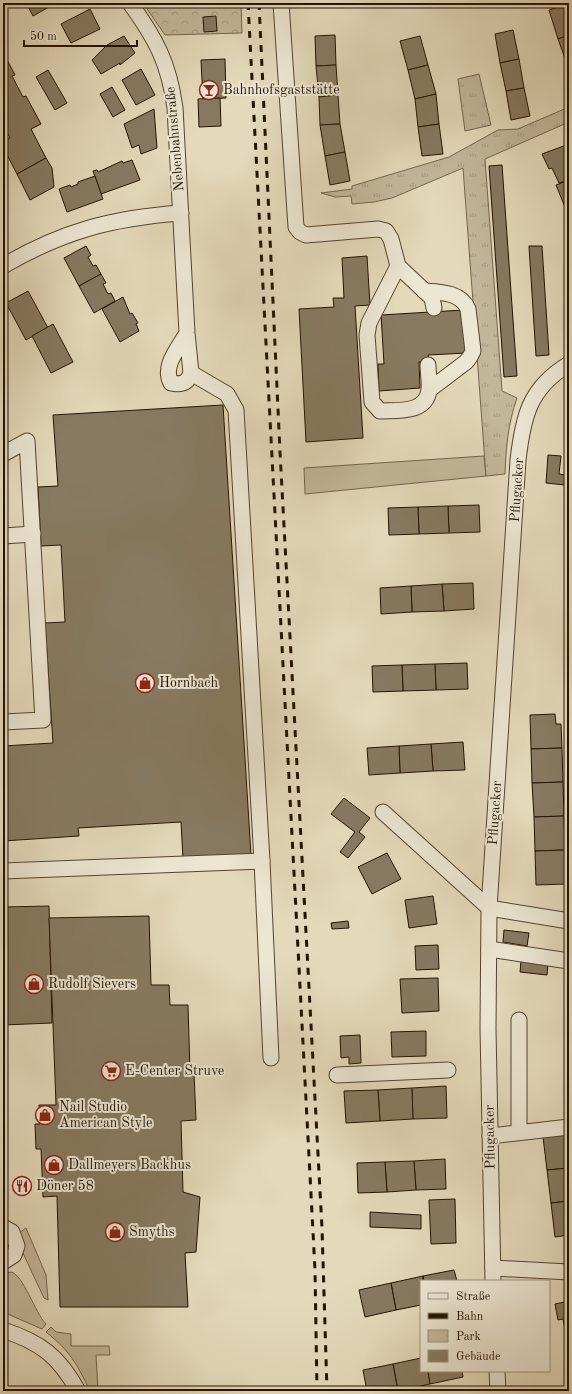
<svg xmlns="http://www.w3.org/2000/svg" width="572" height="1394" viewBox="0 0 572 1394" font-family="'Old Standard TT',serif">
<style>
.grass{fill:#c3b79b;stroke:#73654e}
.forest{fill:url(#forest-crowns);stroke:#73654e}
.park{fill:url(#park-tufts);stroke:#73654e}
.building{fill:#877a61;stroke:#231300}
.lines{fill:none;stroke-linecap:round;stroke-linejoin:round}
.minor-casing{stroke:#53442f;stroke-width:17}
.minor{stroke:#ede6d3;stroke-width:15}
.rail{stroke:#231300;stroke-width:3;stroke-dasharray:7 7;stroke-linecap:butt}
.labels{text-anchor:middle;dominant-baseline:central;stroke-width:4;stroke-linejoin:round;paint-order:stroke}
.poi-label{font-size:14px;fill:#231300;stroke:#ede6d3;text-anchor:start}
.street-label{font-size:14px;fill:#231300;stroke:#ede6d3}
</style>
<defs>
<pattern id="forest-crowns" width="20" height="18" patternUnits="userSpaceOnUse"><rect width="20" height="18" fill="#c3b79b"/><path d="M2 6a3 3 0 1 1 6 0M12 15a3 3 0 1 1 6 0" fill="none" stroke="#a79c84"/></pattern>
<pattern id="park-tufts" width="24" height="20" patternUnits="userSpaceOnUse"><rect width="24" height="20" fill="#c3b79b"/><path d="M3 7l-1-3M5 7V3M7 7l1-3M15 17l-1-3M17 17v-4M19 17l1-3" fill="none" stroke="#a79c84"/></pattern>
</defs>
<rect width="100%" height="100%" fill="#e4d9bb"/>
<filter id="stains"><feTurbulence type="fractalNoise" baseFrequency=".005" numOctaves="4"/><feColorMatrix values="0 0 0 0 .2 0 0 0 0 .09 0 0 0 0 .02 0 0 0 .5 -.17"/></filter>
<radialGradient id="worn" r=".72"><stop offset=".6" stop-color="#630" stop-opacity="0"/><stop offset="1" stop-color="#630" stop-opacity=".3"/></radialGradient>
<g class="grass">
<path d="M484,456L486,476L305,494L304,468Z"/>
<path d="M26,1228L46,1275L48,1300L44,1298L22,1251L19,1233Z"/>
<path d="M11,1272C23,1274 35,1313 46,1324L42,1329L3,1312V1278L6,1273Z"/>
<path d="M51,1327L56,1332L71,1334V1346H109L110,1355H96L98,1391H90C77,1364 70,1351 46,1332Z"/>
</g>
<path class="forest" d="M143,3H241L242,33L165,35Z"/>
<g class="park">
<path d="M479,74L491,125L465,131L458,79Z"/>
<path d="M569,107V122L485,159L502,391L517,398C508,424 506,447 505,474L486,476L463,168L392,198L374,202L352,204L351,196L335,197L321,193L352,189V186L449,157L498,130L518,129Z"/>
</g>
<g class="building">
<path d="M26,3H56L33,16Z"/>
<path d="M568,4L569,35L558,39L549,10Z"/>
<path d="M90,9L100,29L71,43L61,24Z"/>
<path d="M216,16L217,31L204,32L203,17Z"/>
<path d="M513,30L519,59L500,63L495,34Z"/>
<path d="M335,35L336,65L316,66L315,36Z"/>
<path d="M569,35V66L568,67L558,39Z"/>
<path d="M124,36L135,53L120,65V63L101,74L92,60L107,45Z"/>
<path d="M420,36L428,65L408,70L400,41Z"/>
<path d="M3,52L15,75L12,76L23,97L26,96L41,124L31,129L46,158L17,174L3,147V142L10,138L3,124Z"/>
<path d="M225,59L226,98L203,99L201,60Z"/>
<path d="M519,59L524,88L506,91L500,63Z"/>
<path d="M336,65L338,95L319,97L316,66Z"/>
<path d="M428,65L436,94L415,99L408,70Z"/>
<path d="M141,69L155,95L136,105L122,80Z"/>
<path d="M48,70L67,103L55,110L36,77Z"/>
<path d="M112,87L125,110L113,117L100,94Z"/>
<path d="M524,88L530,116L511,120L506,91Z"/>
<path d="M436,94L439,124L418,127L415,99Z"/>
<path d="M338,95L340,124L320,125L319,97Z"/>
<path d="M220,98L221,126L199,127L198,99Z"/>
<path d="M154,109L157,148L141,154L139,145L132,148L124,124Z"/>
<path d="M340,124L345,152L325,156L320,125Z"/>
<path d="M439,124L443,154L422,156L418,127Z"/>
<path d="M569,144V180L559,183L552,168L549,169L542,154Z"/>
<path d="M345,152L350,181L330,185L325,156Z"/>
<path d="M46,158L52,168L54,187L30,200L17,174Z"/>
<path d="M132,160L140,180L101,194L93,171L97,170L98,172L122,161L123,163Z"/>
<path d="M502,165L517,376L504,377L489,166Z"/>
<path d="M95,176L103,199L67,212L59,189L70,185L71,187L78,184V182Z"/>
<path d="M569,180V217L556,185Z"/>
<path d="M86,246L91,255L88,257L93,266L96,265L101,274L79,286L64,258Z"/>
<path d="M529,246H542L549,355L536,356Z"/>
<path d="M367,256L370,305L355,306L363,438L306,442L299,309L334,307L333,298H344L342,258Z"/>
<path d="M101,274L106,283L103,284L108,294L111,293L115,301L94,313L79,286Z"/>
<path d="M28,291L48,328L26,340L6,303Z"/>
<path d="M123,297L130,314L132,313L138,323L136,324L139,331L120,342L102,309Z"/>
<path d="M464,310L467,353L428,355L429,362H419L420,388L379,391L378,364H384L381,315Z"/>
<path d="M53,324L73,362L51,373L32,336Z"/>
<path d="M223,405L251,855L183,859L181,822L78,828L79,836L3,841V746L53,743L45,623L65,622L61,545L41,546L38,487L58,486L53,415Z"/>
<path d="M548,455L561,456L559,474L566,475L565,485L546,483Z"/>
<path d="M566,502H569V533H567Z"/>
<path d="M479,505L480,532L449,533L448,506Z"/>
<path d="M448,506L449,533L419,534L418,507Z"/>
<path d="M418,507L419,534L389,535L388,508Z"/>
<rect x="567" y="533" width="2" height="33"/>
<path d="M567,566H569V600H568Z"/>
<path d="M473,583L474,609L444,611L442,584Z"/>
<path d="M442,584L444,611L412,612L411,586Z"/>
<path d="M411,586L412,612L381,614L380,588Z"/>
<path d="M467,663L468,689L436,690L435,664Z"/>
<path d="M435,664L436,690L403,691L402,665Z"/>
<path d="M402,665L403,691L373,692L372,666Z"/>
<path d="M555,714L556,724H561L562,748L531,749L530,715Z"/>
<path d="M463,742L465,770L433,771L431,744Z"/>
<path d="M431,744L433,771L400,773L399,746Z"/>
<path d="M399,746L400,773L369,775L367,748Z"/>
<path d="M562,748L563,782L532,783L531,749Z"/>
<path d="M563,782L564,816L534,817L532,783Z"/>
<path d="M344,798L370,818L359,832L365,837L348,858L340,852L355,832L331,814Z"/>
<path d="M564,816L565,850L535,851L534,817Z"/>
<path d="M565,850L567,884L536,885L535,851Z"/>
<path d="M387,853L401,879L372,894L358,867Z"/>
<path d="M433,896L437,924L409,928L405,900Z"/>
<path d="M49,906L52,1023L3,1025V907Z"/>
<path d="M149,916L151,985H169L170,1005H188L190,1072H194L196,1120L181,1121L183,1192L200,1197L196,1252L185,1253L188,1307H60L57,1196L43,1197L41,1149H36L35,1124H40L39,1105H56L49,918Z"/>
<path d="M348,921L349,928L332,929L331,923Z"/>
<path d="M504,930L529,933L527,946L503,942Z"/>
<path d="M438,945L439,969L416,970L415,946Z"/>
<path d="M521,961L548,964L547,975L520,972Z"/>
<path d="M438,978L439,1011L402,1013L400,979Z"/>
<path d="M426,1031V1056L392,1057L391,1032Z"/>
<path d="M360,1035L361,1063L349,1064V1057L341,1058L340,1036Z"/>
<path d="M446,1086L447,1118L413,1119L412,1088Z"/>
<path d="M412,1088L413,1119L380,1121L378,1090Z"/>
<path d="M378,1090L380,1121L346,1123L344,1091Z"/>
<path d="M566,1091H569V1115Z"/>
<path d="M569,1134V1168L547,1170L543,1137Z"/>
<path d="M445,1159L446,1189L416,1190L414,1161Z"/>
<path d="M414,1161L416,1190L387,1192L385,1162Z"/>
<path d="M385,1162L387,1192L358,1193L357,1163Z"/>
<path d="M569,1168V1201L551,1203L547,1170Z"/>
<path d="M455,1199L456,1243L431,1244L429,1200Z"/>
<path d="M569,1201V1235L555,1237L551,1203Z"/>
<path d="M370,1212L421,1215V1229L370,1227Z"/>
<path d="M454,1270L457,1281H424L423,1276Z"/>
<path d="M423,1276L421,1305L396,1310L391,1283Z"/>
<path d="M391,1283L396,1310L365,1317L359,1290Z"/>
<path d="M569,1301V1345H568L563,1319L558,1320L555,1304Z"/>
<path d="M421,1358V1371H428L430,1384L398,1391L393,1364Z"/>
<path d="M393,1364L398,1391H367L363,1370Z"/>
<path d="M428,1371H462L463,1377L430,1384Z"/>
</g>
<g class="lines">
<defs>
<g id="minor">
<path d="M130,3C156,39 169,63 175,108L187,333L191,373C188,383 181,385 171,383C162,366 178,349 187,333"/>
<path d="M281,3L296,227L300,232L306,235L378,229L386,231L391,239L398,266L369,323L367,335L372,402L380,411C397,410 426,414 429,390C430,382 428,373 428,365"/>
<path d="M3,266C63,231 112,218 181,213"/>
<path d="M398,266L432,298L434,308"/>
<path d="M424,291C440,292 461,292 468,309L473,351L470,357L466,362L429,390"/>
<path d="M191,373L227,394L236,410L262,861L271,1058"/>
<path d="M3,454L27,441L43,720L3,722"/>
<path d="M3,536L33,534"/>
<path d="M383,812L489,908L569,921"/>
<path d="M3,871L262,861"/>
<path d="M489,949L569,961"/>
<path d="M519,1020V1132"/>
<path d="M337,1075L448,1070"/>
<path d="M490,1136L569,1127"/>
<path d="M3,1227L12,1232L17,1246L14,1255L3,1262"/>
<path d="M493,1268L569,1272"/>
<path d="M493,1281L488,1029L489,908L518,460C523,417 529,388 569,364"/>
<path d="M3,1330C40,1342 59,1356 78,1391"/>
<path d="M497,1371L498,1391"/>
</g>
</defs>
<use href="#minor" class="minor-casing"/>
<use href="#minor" class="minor"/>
<g class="rail">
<path d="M248,3L315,1270L317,1391"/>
<path d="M259,3L280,452L322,1228L327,1391"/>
</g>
</g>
<defs>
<symbol id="bar-ring" viewBox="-11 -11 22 22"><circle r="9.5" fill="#ede6d3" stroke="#8f2418" stroke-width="1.5"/><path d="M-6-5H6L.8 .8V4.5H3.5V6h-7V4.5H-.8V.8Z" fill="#8f2418"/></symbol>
<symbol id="shop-ring" viewBox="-11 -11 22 22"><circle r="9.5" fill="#ede6d3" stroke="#8f2418" stroke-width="1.5"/><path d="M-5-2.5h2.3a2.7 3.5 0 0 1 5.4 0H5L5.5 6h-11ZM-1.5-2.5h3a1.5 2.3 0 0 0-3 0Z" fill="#8f2418"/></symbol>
<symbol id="supermarket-ring" viewBox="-11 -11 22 22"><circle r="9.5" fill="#ede6d3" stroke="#8f2418" stroke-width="1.5"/><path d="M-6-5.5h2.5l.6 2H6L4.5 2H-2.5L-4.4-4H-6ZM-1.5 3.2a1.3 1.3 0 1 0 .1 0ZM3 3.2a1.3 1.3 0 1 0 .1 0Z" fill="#8f2418"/></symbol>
<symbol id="restaurant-ring" viewBox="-11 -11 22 22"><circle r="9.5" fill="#ede6d3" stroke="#8f2418" stroke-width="1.5"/><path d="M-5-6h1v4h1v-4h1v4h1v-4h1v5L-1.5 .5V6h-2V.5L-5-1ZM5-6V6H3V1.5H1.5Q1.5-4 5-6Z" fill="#8f2418"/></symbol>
</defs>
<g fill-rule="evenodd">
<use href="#bar-ring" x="198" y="79" width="22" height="22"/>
<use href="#shop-ring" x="134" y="672" width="22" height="22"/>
<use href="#shop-ring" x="23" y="973" width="22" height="22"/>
<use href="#supermarket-ring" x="100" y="1060" width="22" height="22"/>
<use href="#shop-ring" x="34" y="1104" width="22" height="22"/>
<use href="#shop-ring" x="43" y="1154" width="22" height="22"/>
<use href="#restaurant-ring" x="11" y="1175" width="22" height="22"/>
<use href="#shop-ring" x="104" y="1221" width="22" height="22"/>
</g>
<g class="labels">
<g class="poi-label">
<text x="223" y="90">Bahnhofsgaststätte</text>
<text x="159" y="683">Hornbach</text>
<text x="48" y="984">Rudolf Sievers</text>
<text x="125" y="1071">E-Center Struve</text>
<text x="59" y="1107">Nail Studio<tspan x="59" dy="16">American Style</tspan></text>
<text x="68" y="1165">Dallmeyers Backhus</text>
<text x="36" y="1186">Döner 58</text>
<text x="129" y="1232">Smyths</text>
</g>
<g class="street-label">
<text transform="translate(175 139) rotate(-95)">Nebenbahnstraße</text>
<text transform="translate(517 490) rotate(-86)">Pflugacker</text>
<text transform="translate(495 813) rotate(-86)">Pflugacker</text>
<text transform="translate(490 1137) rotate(-91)">Pflugacker</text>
</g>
</g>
<rect width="572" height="1394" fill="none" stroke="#e4d9bb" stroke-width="16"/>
<rect x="4" y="4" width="564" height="1386" fill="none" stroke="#231300" stroke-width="2"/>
<rect x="8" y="8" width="556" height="1378" fill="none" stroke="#231300"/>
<rect x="420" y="1280" width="130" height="92" fill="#ede6d3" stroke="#9c927f"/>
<rect x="428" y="1293" width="20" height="6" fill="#ede6d3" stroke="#9c927f"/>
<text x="456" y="1300" font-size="12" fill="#231300">Straße</text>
<rect x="428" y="1313" width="20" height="6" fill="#231300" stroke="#9c927f"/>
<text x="456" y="1320" font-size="12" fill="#231300">Bahn</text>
<rect x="428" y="1330" width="20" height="12" fill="url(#park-tufts)" stroke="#9c927f"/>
<text x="456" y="1340" font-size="12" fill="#231300">Park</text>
<rect x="428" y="1350" width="20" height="12" fill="#877a61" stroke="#9c927f"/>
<text x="456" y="1360" font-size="12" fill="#231300">Gebäude</text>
<path d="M24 40v6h113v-6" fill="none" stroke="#231300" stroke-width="2"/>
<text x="30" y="40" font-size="12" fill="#231300" stroke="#ede6d3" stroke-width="3" paint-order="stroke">50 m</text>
<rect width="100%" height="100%" filter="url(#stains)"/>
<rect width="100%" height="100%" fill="url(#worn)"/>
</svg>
